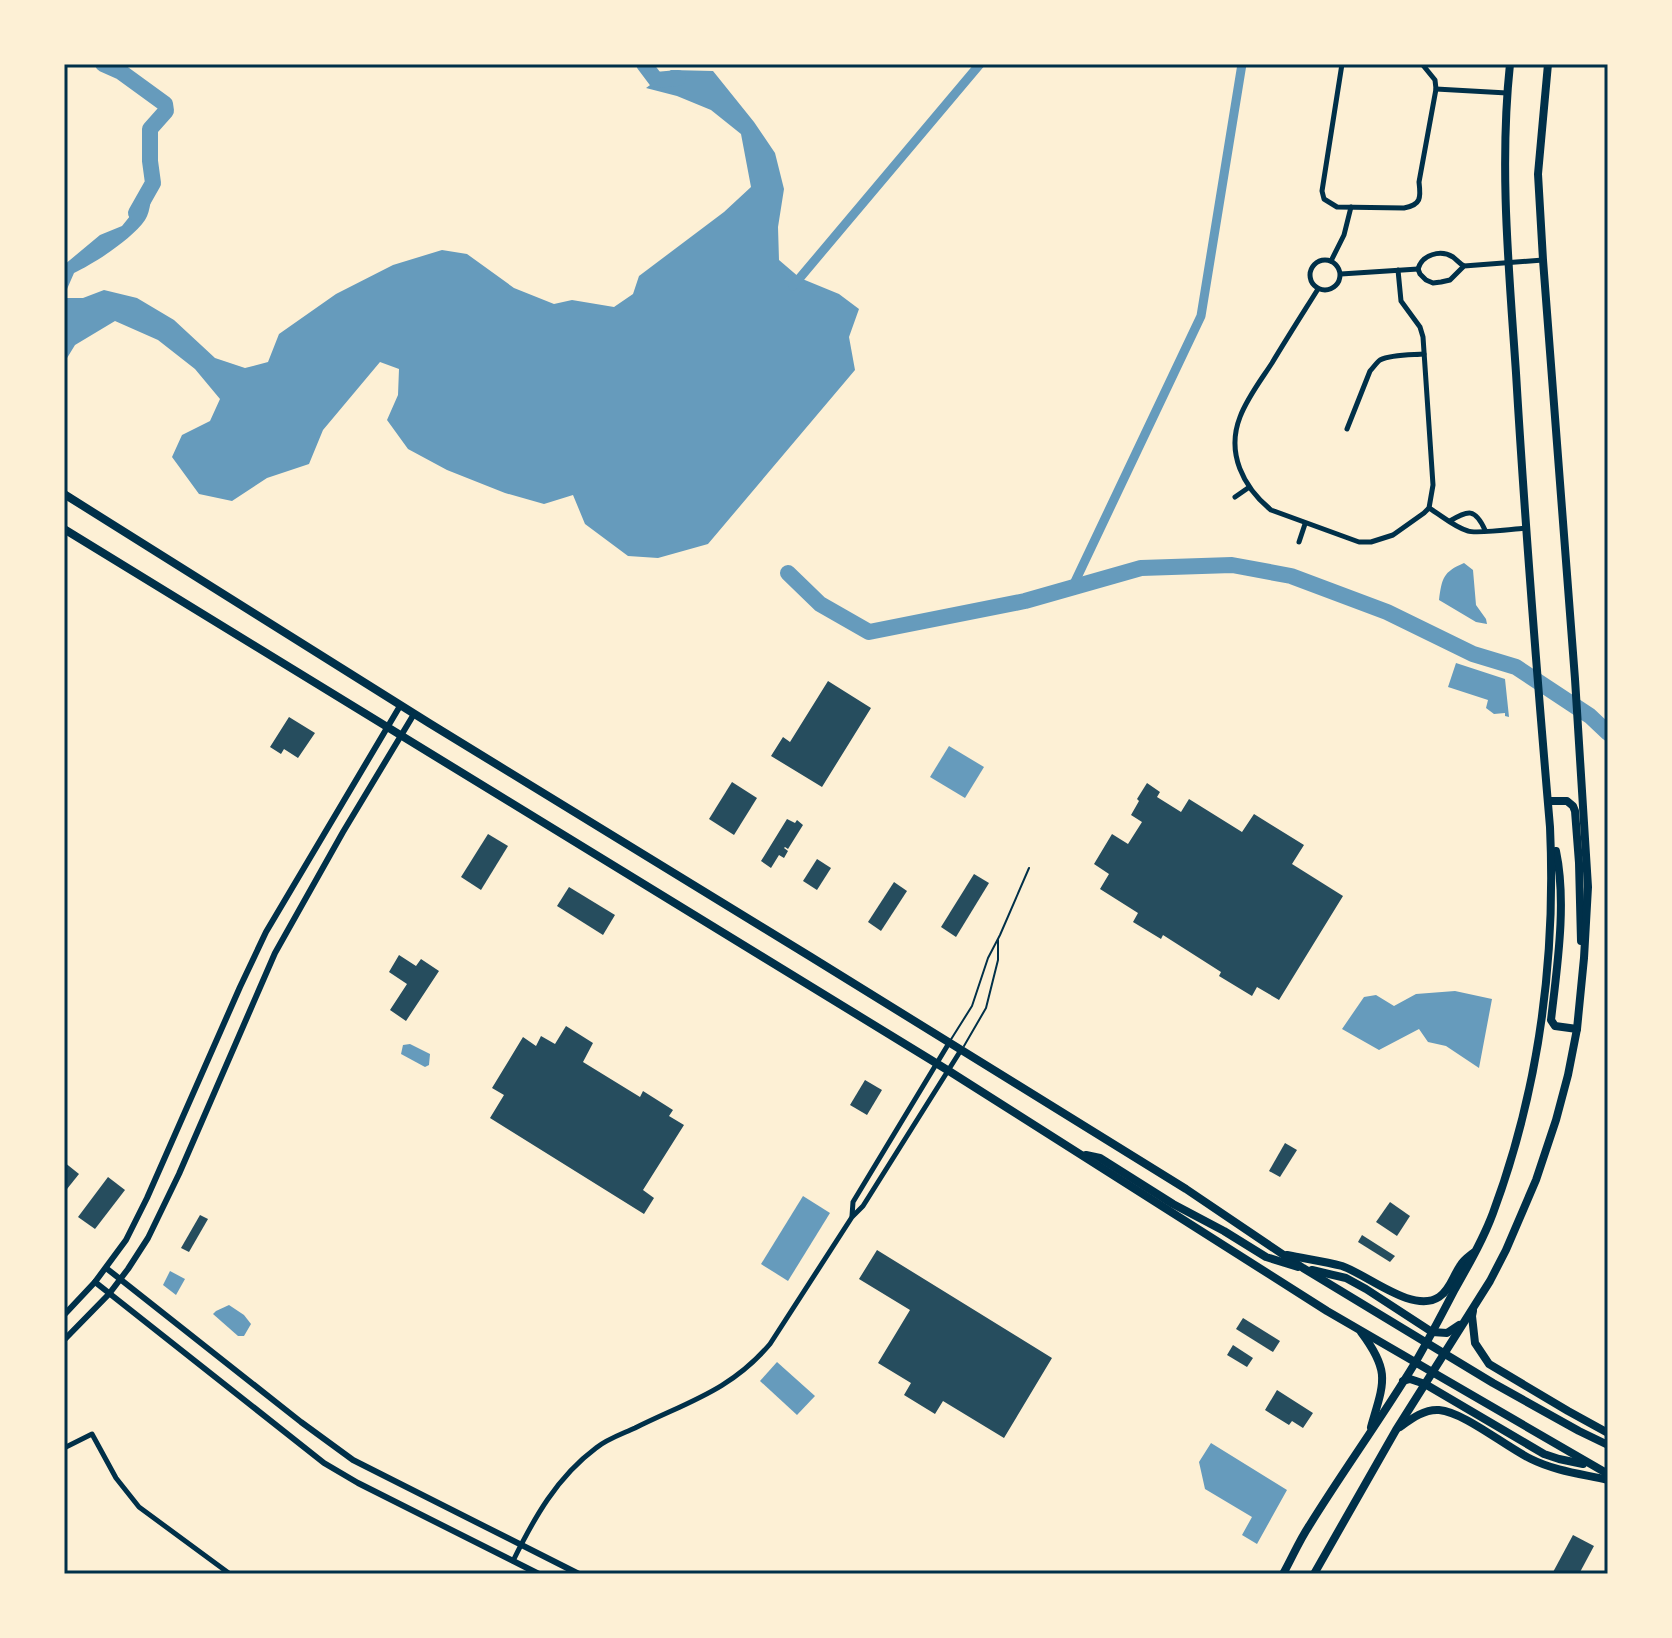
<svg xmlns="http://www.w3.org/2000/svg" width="1672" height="1638" viewBox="0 0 1672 1638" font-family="Raleway,sans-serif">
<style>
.water{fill:#669bbc}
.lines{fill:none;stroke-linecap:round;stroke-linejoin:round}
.canal{stroke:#669bbc;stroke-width:9}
.river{stroke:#669bbc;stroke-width:16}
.building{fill:#264d5e}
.service{stroke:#003049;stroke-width:2}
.minor{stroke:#003049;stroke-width:5}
.tertiary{stroke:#003049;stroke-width:6}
.primary{stroke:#003049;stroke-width:8}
.neatline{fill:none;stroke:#003049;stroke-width:3}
</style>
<rect width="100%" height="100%" fill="#fdf0d5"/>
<g class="water">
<path d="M671,70L713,71L754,122L775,153L784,189L778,227L779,260L800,278L839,294L859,309L849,337L855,370L708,544L658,558L628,556L585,524L573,495L544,504L505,493L447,470L408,449L387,420L398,395L399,369L380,362L323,430L309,464L267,478L232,501L199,494L172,457L182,435L210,421L220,399L195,369L158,340L115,321L75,345L64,363V298H83L104,290L137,298L174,320L215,358L245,368L268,362L279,334L336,294L393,265L442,250L467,254L514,288L554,304L572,300L614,307L633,294L639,276L724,212L751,187L741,134L711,110L677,96L646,88Z"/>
<path d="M153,183C151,194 151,211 145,220C132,239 95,263 74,273L64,296V265L100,235L122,226L147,195Z"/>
<path d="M1464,563L1473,570L1476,605L1486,619L1487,624L1476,622L1439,600C1442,578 1443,572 1464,563Z"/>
<path d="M1456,663L1505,679L1509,717L1505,716V713L1494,714L1486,708L1488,700L1448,687Z"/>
<path d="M949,746L984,767L965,798L930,777Z"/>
<path d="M1455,991L1492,999L1479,1068L1446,1046L1428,1042L1419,1029L1379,1050L1342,1029L1364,997L1376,995L1394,1006L1416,994Z"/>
<path d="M410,1044L430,1054L429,1065L425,1067L401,1054L403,1045Z"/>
<path d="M803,1196L830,1213L788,1281L761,1264Z"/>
<path d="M170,1271L185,1279L176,1295L163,1285Z"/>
<path d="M229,1305L244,1315L251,1324L244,1336H238L213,1314L216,1311Z"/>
<path d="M777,1362L815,1396L797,1415L760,1381Z"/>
<path d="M1211,1443L1287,1490L1257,1544L1242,1535L1252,1517L1205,1489L1199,1462Z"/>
</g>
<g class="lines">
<g class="canal">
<path d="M793,286L980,64"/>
<path d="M1072,588L1201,316L1242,64"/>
</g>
<g class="river">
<path d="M103,64L121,72L165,104L166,111L150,129V161L153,183L136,213"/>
<path d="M644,64L656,80L678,78"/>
<path d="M788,573L820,604L869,632L1025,601L1141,568L1232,565L1291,576L1387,612L1473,654L1516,667L1590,716L1608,733"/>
</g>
</g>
<g class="building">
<path d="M828,681L871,708L822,787L771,756L783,737L790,742Z"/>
<path d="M289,717L315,733L298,758L284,749L281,754L270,747Z"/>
<path d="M732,782L757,798L734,835L709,819Z"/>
<path d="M1147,783L1160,792L1157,797L1181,812L1189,799L1242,832L1254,814L1304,845L1292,864L1343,896L1279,1000L1257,987L1252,996L1219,976L1221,972L1163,935L1161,939L1133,922L1138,913L1100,889L1109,874L1094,864L1112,834L1128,844L1142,822L1131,815L1139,801L1137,799Z"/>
<path d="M787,819L795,823L797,820L803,825L788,849L785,847L784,848L788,851L784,858L779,855L771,868L761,861Z"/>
<path d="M488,834L508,846L481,890L461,877Z"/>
<path d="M817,859L831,868L817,890L803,881Z"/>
<path d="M974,874L989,883L956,937L941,927Z"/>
<path d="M894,882L907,891L881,931L868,922Z"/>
<path d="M569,887L615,915L603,935L557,906Z"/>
<path d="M399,955L416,966L421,959L439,971L406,1021L390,1010L407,984L389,972Z"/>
<path d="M566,1026L593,1043L583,1062L640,1097L643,1091L673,1110L669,1116L684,1125L643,1190L654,1198L644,1214L490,1118L504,1095L492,1088L523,1037L536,1046L541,1036L555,1044Z"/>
<path d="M865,1080L882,1090L867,1115L850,1105Z"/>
<path d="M1285,1143L1297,1150L1280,1177L1269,1171Z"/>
<path d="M64,1162L79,1174L67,1189L64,1187Z"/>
<path d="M108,1177L125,1190L95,1229L78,1217Z"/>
<path d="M1390,1202L1410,1216L1397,1236L1376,1222Z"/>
<path d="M200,1215L208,1219L189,1252L181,1248Z"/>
<path d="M1362,1235L1395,1256L1390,1262L1358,1242Z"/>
<path d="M877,1250L1052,1358L1004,1438L943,1401L935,1414L904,1395L911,1383L878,1363L910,1310L859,1279Z"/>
<path d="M1243,1318L1280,1341L1273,1352L1236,1329Z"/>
<path d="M1233,1345L1253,1358L1247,1367L1227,1355Z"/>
<path d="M1277,1390L1313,1413L1303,1428L1292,1421L1289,1425L1265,1410Z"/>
<path d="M1573,1535L1594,1546L1579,1574H1552Z"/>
</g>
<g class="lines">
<g class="service">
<path d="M950,1041L972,1006L988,958L1000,935L1029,868"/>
<path d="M964,1046L986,1008L998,960V940"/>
</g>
<g class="minor">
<path d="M1342,64L1322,191L1324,199L1337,207L1404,208C1421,205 1421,198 1419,182L1436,89L1435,80L1422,64"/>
<path d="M1436,89L1507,93"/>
<circle cx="1325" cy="275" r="15"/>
<path d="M1331,261L1344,235L1351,207"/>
<path d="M1418,269L1420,274L1426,280L1433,283L1441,282L1450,280L1464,266L1543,260"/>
<path d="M1418,269C1422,255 1440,249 1453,257C1457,260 1460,264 1464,266"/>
<path d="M1341,274L1418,269"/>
<path d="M1318,289C1303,313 1287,338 1272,363C1261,380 1247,398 1240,417C1226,453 1243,487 1271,510L1359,542H1371L1393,535L1424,513L1429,508L1433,485L1423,337L1420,327L1401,301L1398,270"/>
<path d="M1347,429L1370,371C1373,368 1377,362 1380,360C1392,354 1412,355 1424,354"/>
<path d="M1235,497L1248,488"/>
<path d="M1429,508C1441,515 1454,527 1468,531C1476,534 1514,529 1526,528"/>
<path d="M1450,521C1468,510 1475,508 1485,530"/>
<path d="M1299,542L1305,524"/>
<path d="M852,1216L853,1202L949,1043"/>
<path d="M64,1448L92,1434L116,1478L139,1507L230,1574"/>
<path d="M513,1561C534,1518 557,1477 596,1448C607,1439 622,1434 635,1428C687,1402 730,1391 770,1344L852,1217L863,1206L961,1050"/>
</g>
<g class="tertiary">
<path d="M106,1268L301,1422L353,1460L579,1574"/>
<path d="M95,1282L324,1463L358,1483L539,1574"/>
<path d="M64,1315L95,1282L126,1240L147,1198L240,987L266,932L400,706"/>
<path d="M64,1340L109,1294L128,1269L148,1238L179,1174L275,953L343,832L414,714"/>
</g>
<g class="primary">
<path d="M64,494L429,723L811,957L1186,1189L1303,1268L1493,1383L1579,1431L1608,1445"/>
<path d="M64,529L949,1071L1327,1311L1608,1474"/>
<path d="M1548,801H1567L1573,806L1575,811L1579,863L1581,941"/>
<path d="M1556,851C1567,903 1557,967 1551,1020L1555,1026L1577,1029"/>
<path d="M1086,1155L1100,1158L1173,1204L1224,1231L1266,1257L1298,1267"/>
<path d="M1287,1255C1306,1259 1324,1261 1342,1266C1368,1275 1413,1314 1439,1297C1450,1290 1453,1276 1460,1266C1463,1260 1468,1257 1473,1253"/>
<path d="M1312,1270L1346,1278L1366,1289L1432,1332L1447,1333L1459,1325"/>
<path d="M1473,1311L1472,1316L1475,1343L1489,1364L1568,1411L1608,1433"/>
<path d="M1361,1332C1391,1372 1384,1382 1371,1427"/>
<path d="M1403,1381L1410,1379L1425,1384L1544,1454L1559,1459L1583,1464"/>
<path d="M1400,1427C1411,1419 1424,1409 1439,1410C1464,1412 1506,1447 1531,1459C1555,1471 1582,1474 1608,1480"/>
<path d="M1283,1574C1292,1558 1299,1541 1309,1526C1343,1471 1381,1419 1415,1363C1429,1339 1442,1314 1455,1289C1469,1264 1483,1240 1493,1213C1539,1089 1556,959 1550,827C1537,676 1525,524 1516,373C1509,270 1499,167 1510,64"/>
<path d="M1314,1574L1396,1430L1490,1281L1506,1250L1536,1180L1556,1120L1568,1075L1577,1029L1584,958L1588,887L1575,679L1543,260L1538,174L1548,64"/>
</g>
</g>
<rect width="1672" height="1638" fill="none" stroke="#fdf0d5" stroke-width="132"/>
<rect x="66" y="66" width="1540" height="1506" class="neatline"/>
</svg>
